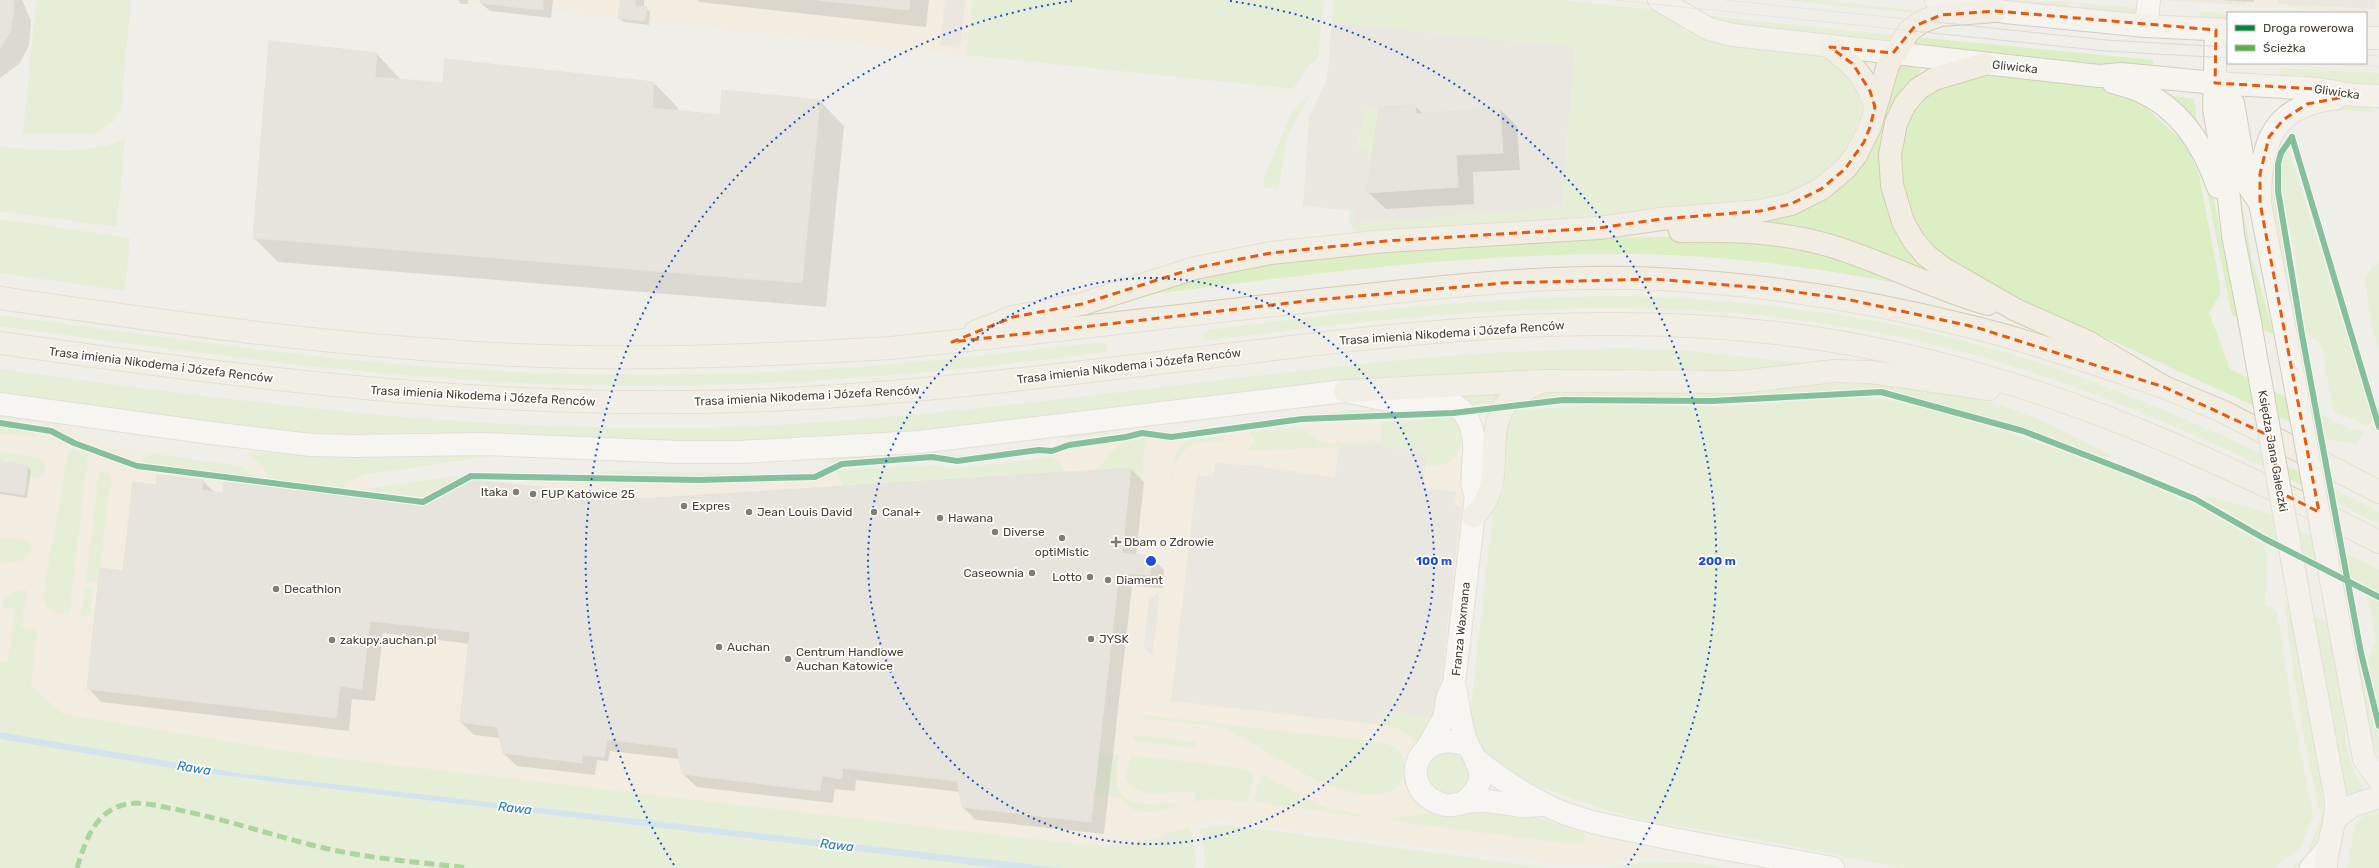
<svg xmlns="http://www.w3.org/2000/svg" width="2379" height="868" viewBox="0 0 2379 868" font-family="Rubik,sans-serif">
<style>
.residential{fill:#e5e0d4}
.commercial{fill:#f5ead9}
.industrial{fill:#e0ddd6}
.green{fill:#dceec4}
.parking{fill:#dfddd8}
.water{fill:#b2d8f4}
.shadow{fill:#0003}
.building{fill:#dad7d0;stroke:#d9d5cd}
.lines{fill:none;stroke-linecap:round;stroke-linejoin:round}
.street-casing{stroke:#ceccc5;stroke-width:24}
.secondary-casing{stroke:#d0ccbe;stroke-width:24}
.primary-casing{stroke:#d5ccb3;stroke-width:24}
.street{stroke:#fdfcfc;stroke-width:22}
.secondary{stroke:#f6f4ee;stroke-width:22}
.primary{stroke:#f1ede2;stroke-width:22}
.tram{stroke:#d9d9d8;stroke-width:1}
.secondary-bridge-casing{stroke:#d0ccbe;stroke-width:24;stroke-linecap:butt}
.secondary-bridge{stroke:#f6f4ee;stroke-width:22}
.quiet{stroke:#57b346;stroke-width:5;stroke-dasharray:10 5;stroke-linecap:butt}
.cycleway-casing{stroke:#fff;stroke-width:8}
.cycleway{stroke:#00873e;stroke-width:6}
.marked{fill:none;stroke:#e8590c;stroke-width:3;stroke-dasharray:8 5;stroke-linejoin:round}
.ring{fill:none;stroke:#1d4ed8;stroke-width:2;stroke-dasharray:2 4}
.poi-dot{fill:#827d72;stroke:#fff;stroke-width:1.5}
.labels{text-anchor:middle;dominant-baseline:central;stroke-width:3.5;stroke-linejoin:round;paint-order:stroke}
.street-label{font-size:12px;fill:#474033;stroke:#fff}
.poi-label{font-size:12px;fill:#474033;stroke:#fff;text-anchor:start}
.water-label{font-size:13px;font-style:italic;fill:#2077bf;stroke:#fff}
.centre{fill:#1d4ed8;stroke:#fff;stroke-width:2}
.ring-label{font-size:12px;text-anchor:middle;font-weight:bold;fill:#1d4ed8;stroke:#fff;stroke-width:3.5;stroke-linejoin:round;paint-order:stroke}
</style>
<rect width="100%" height="100%" fill="#f0eee8"/>
<path class="residential" d="M2158,0H2247L2246,5Z"/>
<g class="commercial">
<path d="M458,0H972L966,55Z"/>
<path d="M2247,0H2379V13L2246,5Z"/>
<path d="M1457,417L1470,466L1441,707L1418,743L1404,757L1407,785L1411,795L1417,803L1431,813L1448,815L1517,811L1633,847L1698,858L1675,856L1629,858L1603,864L1573,865L1217,820L1128,844L1094,846L319,756L63,714L31,686L0,671V418L60,425L59,421L80,434L120,448L239,466L246,469L249,452L341,456L363,475L372,488L463,475L466,480L473,477H493L588,479L611,483L814,482L839,469L844,471L936,465L952,469L1050,457L1055,453L1068,448L1146,439L1186,441L1301,427Z"/>
</g>
<path class="industrial" d="M1332,22L1575,47L1562,207L1357,224L1353,211L1303,206L1309,117L1327,79Z"/>
<g class="green">
<path d="M36,0H131L121,108L114,121L95,134H23Z"/>
<path d="M972,0H1324L1318,58L1309,65L1293,89L966,55Z"/>
<path d="M1333,0H1563L1657,10L1688,32L1703,38L1721,43L1814,55L1842,64L1853,74L1865,111L1862,122L1846,153L1817,181L1775,199L1641,214L1356,232L1351,227L1349,210L1353,211L1357,224L1562,207L1575,47L1332,22Z"/>
<path d="M1779,0H1816L1912,10L1915,13Z"/>
<path d="M1989,0L2070,2L2066,8Z"/>
<path d="M2080,3L2139,8L2136,12L2129,14L2084,10Z"/>
<path d="M2200,12L2228,13V20L2200,19Z"/>
<path d="M1703,15L1892,35L1887,42L1730,25Z"/>
<path d="M1952,18H1965L2155,36L2154,38Z"/>
<path d="M1915,37L2153,60L2152,71L1914,45L1913,40Z"/>
<path d="M1898,64L1921,67L1922,69L1912,82L1883,145L1935,275L1757,224V219L1815,202Z"/>
<path d="M2281,68L2379,73V86L2280,81Z"/>
<path d="M1989,74L2108,88L2149,104L2147,108L2180,139L2191,156L2199,175L2220,285V295L2209,312L2230,369L2348,428L2364,432L2356,444L2327,439L1982,281C1966,274 1941,258 1930,245C1896,206 1882,122 1933,90C1946,82 1973,78 1989,74Z"/>
<path d="M1310,94L1286,139L1279,189L1263,187L1264,178L1291,114Z"/>
<path d="M2169,95L2194,99L2197,123L2196,124Z"/>
<path d="M2336,105L2371,106L2377,112C2347,111 2318,106 2293,127L2288,125L2295,119Z"/>
<path d="M2219,106L2224,107L2252,259L2274,335L2261,329Z"/>
<path d="M1379,107L1373,152C1366,151 1361,151 1358,144L1363,114L1367,110Z"/>
<path d="M2165,117L2190,144L2210,180L2237,317L2232,315L2203,171L2189,145Z"/>
<path d="M2282,136L2274,175L2275,191L2302,348L2298,346L2267,182L2268,167Z"/>
<path d="M125,139L117,227L0,211V147C42,149 86,156 125,139Z"/>
<path d="M2289,150L2372,414L2373,420L2367,426L2335,411L2332,406L2322,346L2306,333C2302,307 2299,280 2295,254C2289,221 2275,187 2284,154Z"/>
<path d="M0,219L130,238L125,291L0,273Z"/>
<path d="M1710,236L1801,246L1895,280L1891,282C1806,266 1720,255 1633,254C1469,253 1307,274 1145,295L1223,269L1336,255L1599,238Z"/>
<path d="M2379,263V350L2370,319L2365,278L2372,266Z"/>
<path d="M1626,296C1756,300 1885,316 2010,354C2138,393 2260,451 2379,512V524C2242,454 2102,388 1952,349C1702,285 1462,308 1210,340L1204,339L1202,335L1208,330C1347,312 1485,297 1626,296Z"/>
<path d="M0,315C192,341 385,371 580,374C671,376 761,374 852,367C935,362 1018,351 1101,342L1106,345L1107,349L1104,352C918,377 729,391 543,384C360,376 180,351 0,326Z"/>
<path d="M1626,348L1692,351L1810,364L1742,372H1513L1396,377L1228,394L909,434L756,442L349,436L275,432L0,394V369C257,404 516,439 776,425C990,413 1200,379 1413,359C1484,352 1555,350 1626,348Z"/>
<path d="M1856,382C1922,385 1991,397 2051,425C2072,435 2093,446 2114,457H2102L2024,428L1890,390L1873,388L1737,398L1595,397L1517,401L1538,392H1737Z"/>
<path d="M1503,392L1498,403L1473,405L1462,396Z"/>
<path d="M1854,397C1901,398 1947,414 1992,428C2086,458 2183,490 2264,546L2267,555L2265,605L2277,611L2293,715L2313,817L2300,848L2274,868H1903L1755,839L1639,819L1594,806L1525,782L1492,762L1479,745L1472,725L1471,707L1503,423L1508,412L1598,404L1718,407Z"/>
<path d="M1406,406L1446,409L1420,412L1278,417Z"/>
<path d="M0,413L60,423V425L0,418Z"/>
<path d="M1457,417C1467,446 1460,469 1425,466L1426,452L1373,445L1253,451L1246,449L1254,443L1253,437L1248,434L1250,432L1301,427L1320,443L1382,442V422Z"/>
<path d="M0,427L33,432L37,437L0,434Z"/>
<path d="M1109,430L1108,434L1065,438L1066,435Z"/>
<path d="M1223,436L1222,442C1200,441 1180,445 1174,468C1173,473 1173,477 1171,479L1176,453L1186,441Z"/>
<path d="M1146,439L1141,477L1131,475V468L1096,470L1122,441Z"/>
<path d="M68,449L88,454L69,615L57,613L47,608L43,598Z"/>
<path d="M928,451L967,456L954,459L928,455L829,463L825,459Z"/>
<path d="M0,452L40,458L45,464L44,473L36,478L27,477L28,465L2,461L0,459Z"/>
<path d="M249,452L341,456L484,454V457L363,475L353,479L345,488L268,479L264,467L248,455Z"/>
<path d="M154,454L239,466L246,469L253,478L139,464L144,458Z"/>
<path d="M1051,457L1059,463L1065,472L843,486L836,470L936,465L952,469Z"/>
<path d="M103,471H107L111,478L98,583L86,581L99,474Z"/>
<path d="M612,471L784,474V477L634,476L596,472Z"/>
<path d="M463,475L425,497L369,491L372,488Z"/>
<path d="M2199,494L2262,511L2379,570V592L2262,533Z"/>
<path d="M0,537L27,540L30,542C38,560 13,564 0,564Z"/>
<path d="M85,586L93,587L90,617L81,616Z"/>
<path d="M24,589L27,591L21,626L38,630L31,686L63,714L319,756L1094,846L1128,844L1156,838L1190,826L1196,858L1195,868H1063L238,773L0,732V661L8,662L15,609L1,607C5,595 12,591 24,589Z"/>
<path d="M2370,596L2379,601V712L2368,659L2376,640L2367,597Z"/>
<path d="M2284,601L2290,604L2326,799C2325,817 2314,868 2291,868L2307,854L2321,817L2305,744L2293,668Z"/>
<path d="M2313,616L2328,623C2332,646 2338,669 2341,693C2346,729 2341,755 2364,787L2363,791L2349,796L2346,791Z"/>
<path d="M2352,635L2356,637L2369,705L2379,738V757L2371,737Z"/>
<path d="M1439,703L1441,707C1439,720 1430,742 1416,743C1403,731 1400,728 1382,725L1383,711L1437,718Z"/>
<path d="M1144,715L1380,742L1395,747L1400,752L1406,765L1405,772L1399,785L1393,791L1377,795H1367L1346,791L1320,783L1224,727L1143,718Z"/>
<path d="M1134,735L1195,742L1196,746L1193,748L1133,741Z"/>
<path d="M0,739L243,779L998,868H0Z"/>
<circle cx="1448" cy="773" r="21"/>
<path d="M1099,753L1119,755L1116,786C1132,817 1171,797 1179,805L1156,812H1139L1130,808L1120,798L1094,794Z"/>
<path d="M1131,755L1235,767L1255,773L1247,802L1214,799L1195,802V791L1149,794L1130,787L1126,778Z"/>
<path d="M1263,775L1324,807L1360,814V817L1254,802L1261,776Z"/>
<path d="M1517,811L1583,833L1585,835L1584,843L1578,845L1391,821V818L1431,813L1448,815L1465,812Z"/>
<path d="M2379,812V868H2347L2356,821L2364,816Z"/>
<path d="M1230,825L1546,868H1204L1205,859L1200,828Z"/>
<path d="M1644,862L1697,863L1722,868H1607Z"/>
</g>
<g class="parking">
<path d="M945,0H965L960,48L940,45Z"/>
<path d="M2278,0H2376L2375,9L2278,4Z"/>
<path d="M1373,445L1427,452L1423,488L1456,492L1455,505L1461,506L1437,718L1384,711L1382,725L1171,701L1197,475L1213,477L1215,463L1257,466L1335,478L1339,447Z"/>
<path d="M1159,592L1156,627L1152,655L1144,647L1149,600Z"/>
</g>
<path class="water" d="M0,732L238,773L1063,868H998L297,785L189,771L0,739Z"/>
<g class="shadow">
<path d="M0,0H22L31,21L29,45L20,63L0,78Z"/>
<path d="M458,0H468V4H461Z"/>
<path d="M481,0H553L551,18L490,11L481,3Z"/>
<path d="M621,0H644V7L650,12L649,25L624,22L619,18Z"/>
<path d="M697,0H929L926,27L699,2Z"/>
<path d="M2222,0H2254V2Z"/>
<path d="M377,54L401,80L443,84L654,83L678,108V112L721,116L820,101L844,126L826,307L278,262L254,238Z"/>
<path d="M1415,106L1423,114L1500,109L1517,126L1520,170L1473,172L1474,204L1386,209L1368,192Z"/>
<path d="M0,461L27,466L31,470L27,498L0,494Z"/>
<path d="M1131,469L1144,482L1136,555L1151,557L1164,570L1163,588L1132,586L1104,834L976,820L963,807L960,792L856,780L855,791L835,789L833,803L697,787L683,774L680,759L610,751L608,761L597,760L595,775L517,766L503,753L500,738L474,735L461,722L470,644L383,633L375,701L352,699L349,731L101,702L88,688L124,572L157,486L158,476L203,481L215,493L427,507L640,500Z"/>
</g>
<g class="building">
<path d="M0,0H13L14,10L10,32L0,49Z"/>
<path d="M480,0H524L523,8L480,3Z"/>
<path d="M524,0H543V10L523,8Z"/>
<path d="M620,0H635V6L620,4Z"/>
<path d="M818,0H910L909,10Z"/>
<path d="M620,4L647,7L645,21L618,18Z"/>
<path d="M269,41L377,53L375,77L443,83L445,59L654,82L652,108L720,115L722,90L820,100L802,283L253,238Z"/>
<path d="M1415,105L1416,114L1500,108L1503,153L1456,155L1458,187L1367,193L1379,107Z"/>
<path d="M0,459L2,462L28,465L24,495L0,491Z"/>
<path d="M1131,468L1122,553L1152,556L1150,575L1119,573L1091,822L962,807L957,781L843,768L842,779L822,776L820,791L682,774L677,748L585,737L582,763L503,753L497,727L460,722L470,632L370,621L362,689L340,686L336,718L87,689L100,568L123,571L133,482L156,485L157,475L203,480L202,490L223,493L224,482L427,506L474,480L640,499Z"/>
<path d="M585,737L607,740L604,757L583,755Z"/>
</g>
<g class="lines">
<defs>
<g id="street">
<path d="M2146,26L2149,0"/>
<path d="M0,404L211,433L311,445L354,446L484,444L679,452H739L919,442L1345,391C1360,394 1375,398 1391,400C1429,404 1467,387 1474,441C1476,458 1468,482 1476,495L1454,684L1448,696L1444,718L1427,748"/>
<path d="M1454,684C1460,704 1459,726 1468,745"/>
<path d="M1478,761C1498,777 1521,792 1544,804C1572,819 1608,826 1639,832C1703,846 1768,856 1833,868"/>
<path d="M1464,802C1489,782 1481,769 1468,745C1413,726 1397,791 1442,804C1449,807 1458,804 1466,802C1485,799 1500,803 1520,806C1527,807 1536,805 1544,805"/>
<path d="M2311,868L2328,848"/>
</g>
<g id="secondary">
<path d="M1659,0L1709,29L1733,35L2099,76L2121,74L2215,83L2318,89L2354,95L2379,96"/>
<path d="M1936,0L1977,5L2005,12L2146,26L2228,30"/>
<path d="M2216,30L2214,108L2228,190L2233,235L2250,323"/>
<path d="M2366,38H2379"/>
<path d="M2113,82C2122,85 2131,87 2140,91C2180,108 2204,147 2218,187"/>
<path d="M2215,83L2233,103L2247,184L2260,203L2287,341"/>
<path d="M2260,199C2260,141 2274,105 2337,98"/>
<path d="M2301,609L2336,800C2337,824 2326,845 2326,868"/>
<path d="M2340,629L2364,759L2379,780"/>
<path d="M2336,818L2352,806L2379,797"/>
</g>
<g id="primary">
<path d="M1830,47C1854,66 1866,76 1875,107"/>
<path d="M1985,64L1934,79L1918,89L1905,104L1896,123L1890,155L1892,185L1903,222L1914,241L1926,255L1941,267L2016,310L2088,342L2164,387L2224,412L2379,492"/>
<path d="M1680,231C1732,230 1781,231 1831,246C1884,262 1934,289 1988,304"/>
<path d="M0,298C172,323 344,347 517,355C642,361 765,355 890,348C1043,333 1195,313 1348,297C1450,286 1555,274 1658,279C1764,284 1870,301 1972,327C2037,343 2101,366 2164,387"/>
<path d="M975,332L1013,317L1082,304L1195,268L1271,253L1386,241L1599,228L1661,219L1760,211L1791,204L1821,189L1845,169L1856,155L1870,127L1888,65L1909,31L1923,21L1941,15L1995,11"/>
<path d="M0,343C264,381 521,413 789,399C943,391 1096,370 1250,352C1451,327 1655,307 1856,345C2044,380 2211,456 2379,542"/>
<path d="M1345,391L1542,381L1740,382L1834,371L1871,372L1989,389"/>
<path d="M1473,516C1508,488 1483,441 1504,407C1512,395 1527,389 1539,383"/>
</g>
</defs>
<use href="#street" class="street-casing"/>
<use href="#secondary" class="secondary-casing"/>
<use href="#primary" class="primary-casing"/>
<use href="#street" class="street"/>
<use href="#secondary" class="secondary"/>
<use href="#primary" class="primary"/>
<g class="tram">
<path d="M1615,0L2105,51L2228,58"/>
<path d="M1725,0L2106,40L2228,47"/>
<path d="M2366,55L2379,56"/>
<path d="M2308,63L2379,67"/>
</g>
<defs>
<g id="secondary-bridge">
<path d="M2250,323L2301,609"/>
<path d="M2287,341L2340,629"/>
</g>
</defs>
<use href="#secondary-bridge" class="secondary-bridge-casing"/>
<use href="#secondary-bridge" class="secondary-bridge"/>
<path class="quiet" d="M77,868C85,842 94,813 123,805C140,800 157,806 174,809C225,819 274,836 324,848C371,859 420,862 468,868"/>
<defs>
<g id="cycleway">
<path d="M2292,137L2281,153L2278,164V191L2302,335L2361,653L2379,726"/>
<path d="M2292,137L2379,427"/>
<path d="M0,423L51,431L74,443L137,466L423,502L471,476L699,480L815,477L842,464L932,457L957,461L1039,450L1052,451L1069,445L1126,437L1142,433L1171,437L1302,419L1453,413L1563,400L1712,401L1881,392L2023,431L2132,473L2195,499L2265,539L2379,597"/>
</g>
</defs>
<use href="#cycleway" class="cycleway-casing"/>
<use href="#cycleway" class="cycleway"/>
</g>
<path d="M0 0H2379V868H0ZM1995,11L2216,30L2215,83L2318,89L2354,95L2307,104L2283,120L2269,137L2260,174V203L2319,512L2281,493L2270,436L2164,387L1975,327L1846,299L1775,289L1654,279L1503,283L1315,300L952,342L1013,317L1082,304L1195,268L1271,253L1386,241L1599,228L1661,219L1760,211L1791,204L1821,189L1845,169L1864,142L1870,127L1875,107L1870,91L1853,64L1830,47L1893,53L1915,26L1941,15Z" fill="#f0eee8" fill-opacity=".55" fill-rule="evenodd"/>
<path class="marked" d="M1995,11L2216,30L2215,83L2318,89L2354,95L2307,104L2283,120L2269,137L2260,174V203L2319,512L2281,493L2270,436L2164,387L1975,327L1846,299L1775,289L1654,279L1503,283L1315,300L952,342L1013,317L1082,304L1195,268L1271,253L1386,241L1599,228L1661,219L1760,211L1791,204L1821,189L1845,169L1864,142L1870,127L1875,107L1870,91L1853,64L1830,47L1893,53L1915,26L1941,15Z"/>
<g class="ring">
<circle cx="1151" cy="561" r="283"/>
<path d="M674 865A566 566 0 0 1 1072 1M1230 1A566 566 0 0 1 1628 865"/>
</g>
<g class="poi-dot">
<circle cx="516" cy="492" r="4"/>
<circle cx="533" cy="494" r="4"/>
<circle cx="684" cy="506" r="4"/>
<circle cx="749" cy="512" r="4"/>
<circle cx="874" cy="512" r="4"/>
<circle cx="940" cy="518" r="4"/>
<circle cx="995" cy="532" r="4"/>
<circle cx="1062" cy="538" r="4"/>
<path d="M1114 536h4v4h4v4h-4v4h-4v-4h-4v-4h4z"/>
<circle cx="1032" cy="573" r="4"/>
<circle cx="1090" cy="577" r="4"/>
<circle cx="1108" cy="580" r="4"/>
<circle cx="276" cy="589" r="4"/>
<circle cx="1091" cy="639" r="4"/>
<circle cx="332" cy="640" r="4"/>
<circle cx="719" cy="647" r="4"/>
<circle cx="788" cy="659" r="4"/>
</g>
<g class="labels">
<g class="street-label">
<text transform="translate(2015 67) rotate(6)">Gliwicka</text>
<text transform="translate(2337 92) rotate(8)">Gliwicka</text>
<text transform="translate(1452 333) rotate(-4)">Trasa imienia Nikodema i Józefa Renców</text>
<text transform="translate(161 365) rotate(7)">Trasa imienia Nikodema i Józefa Renców</text>
<text transform="translate(1129 366) rotate(-7)">Trasa imienia Nikodema i Józefa Renców</text>
<text transform="translate(483 396) rotate(3)">Trasa imienia Nikodema i Józefa Renców</text>
<text transform="translate(807 396) rotate(-3)">Trasa imienia Nikodema i Józefa Renców</text>
<text transform="translate(2273 451) rotate(80)">Księdza Jana Gałeczki</text>
<text transform="translate(1461 629) rotate(-84)">Franza Waxmana</text>
</g>
<g class="poi-label">
<text x="508" y="492" text-anchor="end">Itaka</text>
<text x="541" y="494">FUP Katowice 25</text>
<text x="692" y="506">Expres</text>
<text x="757" y="512">Jean Louis David</text>
<text x="882" y="512">Canal+</text>
<text x="948" y="518">Hawana</text>
<text x="1003" y="532">Diverse</text>
<text x="1124" y="542">Dbam o Zdrowie</text>
<text x="1062" y="552" text-anchor="middle">optiMistic</text>
<text x="1024" y="573" text-anchor="end">Caseownia</text>
<text x="1082" y="577" text-anchor="end">Lotto</text>
<text x="1116" y="580">Diament</text>
<text x="284" y="589">Decathlon</text>
<text x="1099" y="639">JYSK</text>
<text x="340" y="640">zakupy.auchan.pl</text>
<text x="727" y="647">Auchan</text>
<text x="796" y="652">Centrum Handlowe<tspan x="796" dy="14">Auchan Katowice</tspan></text>
</g>
<g class="water-label">
<text transform="translate(194 768) rotate(9)">Rawa</text>
<text transform="translate(515 808) rotate(7)">Rawa</text>
<text transform="translate(837 845) rotate(7)">Rawa</text>
</g>
</g>
<circle cx="1151" cy="561" r="6" class="centre"/>
<g class="ring-label">
<text x="1434" y="565">100 m</text>
<text x="1717" y="565">200 m</text>
</g>
<rect x="2227" y="12" width="140" height="52" fill="#ffffff" stroke="#b5b3ad"/>
<rect x="2235" y="25" width="20" height="6" fill="#00873e" stroke="#b5b3ad"/>
<text x="2263" y="32" font-size="12" fill="#474033">Droga rowerowa</text>
<rect x="2235" y="45" width="20" height="6" fill="#57b346" stroke="#b5b3ad"/>
<text x="2263" y="52" font-size="12" fill="#474033">Ścieżka</text>
</svg>
